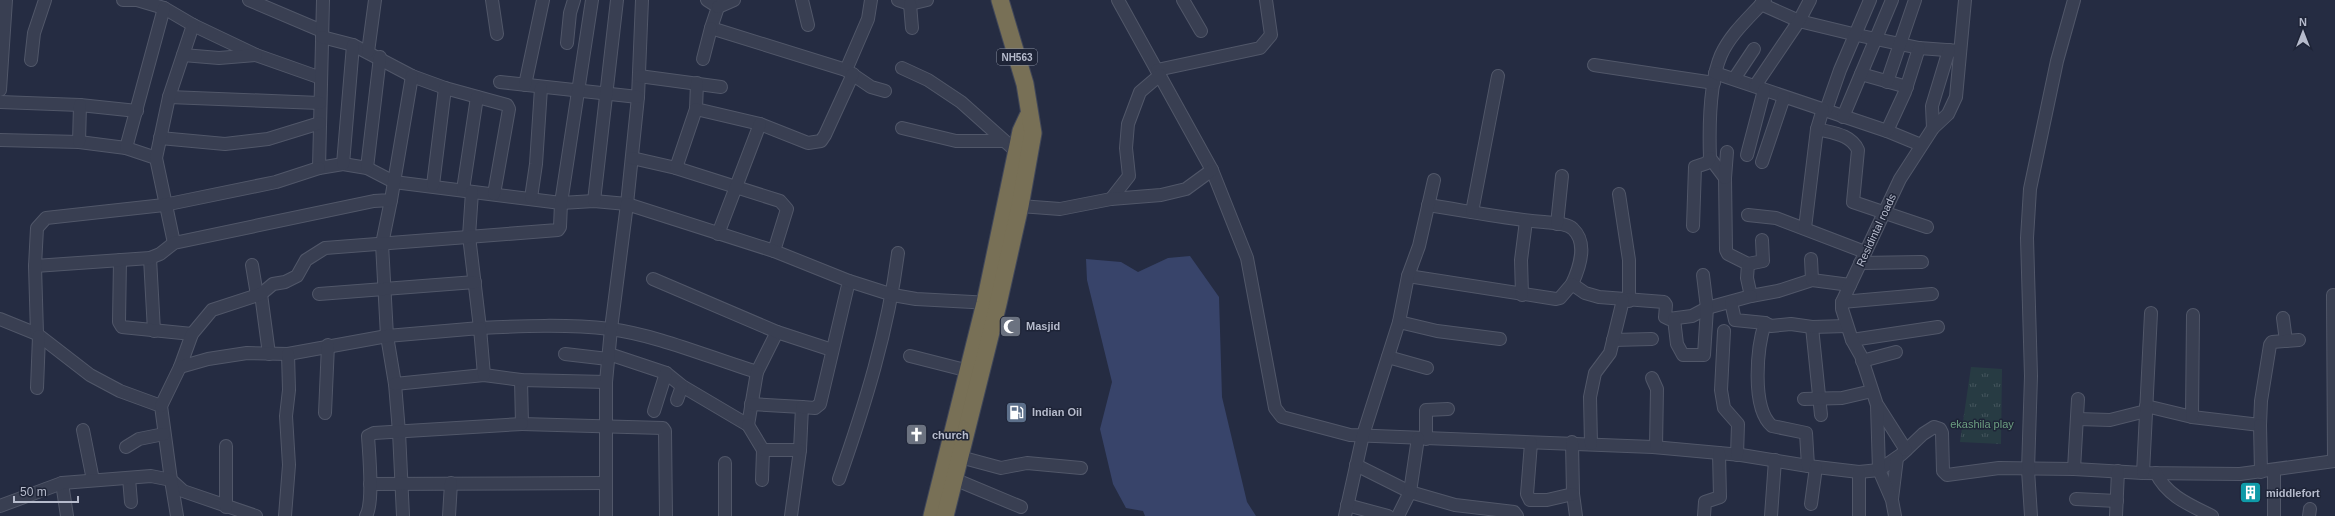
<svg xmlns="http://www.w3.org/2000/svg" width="2335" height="516" viewBox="0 0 2335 516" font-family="Arial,sans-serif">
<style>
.grass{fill:url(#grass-tufts)}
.water{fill:#38446a}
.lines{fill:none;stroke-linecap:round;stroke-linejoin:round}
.minor-casing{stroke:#515769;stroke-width:14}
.highway-casing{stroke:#414759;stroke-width:19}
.minor{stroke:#393f52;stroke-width:12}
.highway{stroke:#787056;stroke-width:17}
.labels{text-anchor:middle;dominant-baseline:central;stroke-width:3;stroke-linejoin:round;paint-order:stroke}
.shield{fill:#1e2437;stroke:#888e9f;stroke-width:1}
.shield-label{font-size:10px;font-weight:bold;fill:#b6bbcc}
.street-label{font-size:11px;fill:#b6bbcc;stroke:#1e2437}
.poi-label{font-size:11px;font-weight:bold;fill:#b6bbcc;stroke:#1e2437;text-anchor:start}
.park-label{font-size:11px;fill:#6c9e80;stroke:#1e2437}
</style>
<defs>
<pattern id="grass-tufts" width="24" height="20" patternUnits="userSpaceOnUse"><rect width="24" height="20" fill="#273b43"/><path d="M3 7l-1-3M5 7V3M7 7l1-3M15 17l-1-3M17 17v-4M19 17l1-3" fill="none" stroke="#44555d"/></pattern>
</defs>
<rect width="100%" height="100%" fill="#252c42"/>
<path class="grass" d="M1971,367L2002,369L2001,444L1960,442Z"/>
<path class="water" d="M1190,256L1219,297L1222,397L1247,502L1256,516H1145L1143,511L1126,508L1113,484L1100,429L1112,382L1087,280L1086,259L1121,262L1138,272L1168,258Z"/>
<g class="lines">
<defs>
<g id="minor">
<path d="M123,0H137L164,8L193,25L256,55L321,78"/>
<path d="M249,0L322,31"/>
<path d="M323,0L319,168L343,164L367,168L394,182L561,203L594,201L627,204L638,97L642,0"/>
<path d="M492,0L497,34"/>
<path d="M707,0L718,7L711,28L846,70L871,87L885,91"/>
<path d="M802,0L808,25"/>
<path d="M898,0L910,4L927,0"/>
<path d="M1118,0L1212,170L1247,258L1275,408L1282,417L1350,435L1653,447L1741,455L1808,466L1859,472L1879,470L1902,454L1923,434L1934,427L1940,429L1942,433L1943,471L1947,475L1999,468L2074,469L2143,473L2240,474L2335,461"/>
<path d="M1183,0L1201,31"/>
<path d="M1765,0C1750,17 1731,33 1721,55C1709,83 1709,128 1710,158L1725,178L1726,250L1728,254L1748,264L1747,278L1751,296L1778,291L1812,280L1850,285"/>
<path d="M910,4L912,28"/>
<path d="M1761,4L1799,21L1857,35L1919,48L1960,51"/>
<path d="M718,7L734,0"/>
<path d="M322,37L353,45L412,76L445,88L507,105L509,109L494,194"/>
<path d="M567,43L570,13L574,0"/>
<path d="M368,52L375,0"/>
<path d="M183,55L219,58L256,55"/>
<path d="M703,59L711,28"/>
<path d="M31,60L34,33L45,0"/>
<path d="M1594,65L1714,83"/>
<path d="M902,68L928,80L961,102L1017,152"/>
<path d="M846,70L868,19L871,0"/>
<path d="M1157,70L1260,48L1271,35L1266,0"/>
<path d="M1715,73L1887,131L1921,145"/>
<path d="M1861,74L1907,87"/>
<path d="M639,76L721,87"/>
<path d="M1734,79L1754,49"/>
<path d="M500,82L638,97"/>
<path d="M1887,82L1915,0"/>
<path d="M697,83L696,109L760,124L808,143L821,141L825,135L853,74"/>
<path d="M525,85L543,0"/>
<path d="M1755,86L1799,21L1810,0"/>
<path d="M0,90L6,0"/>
<path d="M169,97L320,103"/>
<path d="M0,102L80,105L137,111"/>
<path d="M1826,110L1840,70L1870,0"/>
<path d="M1843,117L1892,0"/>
<path d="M902,128L956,141H1003"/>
<path d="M1933,128L1932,106L1949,50"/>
<path d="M1817,129C1832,133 1851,134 1858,150L1853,202L1927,227"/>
<path d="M1887,131L1905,92L1919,48"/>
<path d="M160,138L225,144L268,139L320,123"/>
<path d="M0,140L79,142L126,148L156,158"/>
<path d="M79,142L80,105"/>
<path d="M126,148L164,8"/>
<path d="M1747,155L1764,90"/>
<path d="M632,158L676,168L780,201L787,209L774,251"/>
<path d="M1762,162L1784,97"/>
<path d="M343,164L353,45"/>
<path d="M367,168L380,57"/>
<path d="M676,168L696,109"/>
<path d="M1725,178L1727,152"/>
<path d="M433,185L445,88"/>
<path d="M463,190L477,97"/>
<path d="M472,192L469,236L480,328C523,326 567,324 610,329C657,335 711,358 757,372L777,332"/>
<path d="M1619,194L1629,260V301"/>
<path d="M531,198L536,164L541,88"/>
<path d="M1111,199L1129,176L1126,148L1128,124L1140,92L1160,75"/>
<path d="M391,200L382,244L387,336L395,384L399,432L403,516"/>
<path d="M594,201L617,0"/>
<path d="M1428,205C1467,211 1505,219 1544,222C1552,223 1567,223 1573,229C1588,243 1579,269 1572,284"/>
<path d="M1020,206L1060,209L1111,199L1161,195L1186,189L1212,170"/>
<path d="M1472,212L1498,76"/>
<path d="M1748,215L1776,218L1865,252"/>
<path d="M1557,224L1562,176"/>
<path d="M1693,226L1695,167L1707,163L1710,158"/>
<path d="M1805,228L1817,129L1823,109"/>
<path d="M718,234L760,124"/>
<path d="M174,243L156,158L169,97L193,25"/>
<path d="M150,258L154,331"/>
<path d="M1811,259L1812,280"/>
<path d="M120,260L119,322L122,327L192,334"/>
<path d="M1860,263L1922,262"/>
<path d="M1748,264L1763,261L1762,240"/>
<path d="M252,265L257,295"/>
<path d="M35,266L150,258L160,254L174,243L374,201L391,200L412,76"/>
<path d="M1408,276L1556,299L1560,298L1572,284L1585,293L1599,297L1664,302L1666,305L1665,317L1669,319L1692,316L1707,308L1751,296"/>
<path d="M653,279L777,332L832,350"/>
<path d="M261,294L269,354"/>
<path d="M319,294L475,282"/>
<path d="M1522,295L1521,260L1526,221"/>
<path d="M2333,295L2334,461"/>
<path d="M1731,302L1735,320L1765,323"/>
<path d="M1842,302L1932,294"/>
<path d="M2283,318L2286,341"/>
<path d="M0,319L37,334L90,375L120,391L161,406L171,480L183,491L256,516"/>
<path d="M1674,319L1677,344L1683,355H1704L1707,308L1703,275"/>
<path d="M1399,322L1437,331L1500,339"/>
<path d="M1812,327L1821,415"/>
<path d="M1724,331L1721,390L1724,408L1738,424L1737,455"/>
<path d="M37,334L35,266L37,228L46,218L164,205L276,182L319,168"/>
<path d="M1613,340L1652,339"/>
<path d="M1852,340L1938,327"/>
<path d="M565,354L608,359"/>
<path d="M609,354L666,373L682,386L748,425L757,372"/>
<path d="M910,356L969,371"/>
<path d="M1388,357L1427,368"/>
<path d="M1862,361L1896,352"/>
<path d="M180,367L192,334L212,310L261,294L273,284L285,282L297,276L306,260L325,248L558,230L560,227L561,203L592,0"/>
<path d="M1652,378L1657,389L1656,447"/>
<path d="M521,380L522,424L663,428L665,431L666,516"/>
<path d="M395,384L484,375L521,380L606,382"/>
<path d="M37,388L39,336"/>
<path d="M1804,399L1842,398L1872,391"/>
<path d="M677,400L682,386"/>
<path d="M751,404L802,407L800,450L791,516"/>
<path d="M161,406L180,367L208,359L247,353L288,354L387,336L480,328L484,375"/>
<path d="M1878,406L1906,450"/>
<path d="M2146,406L2192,417L2260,425L2261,401L2270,345L2272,342L2299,340"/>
<path d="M802,407L815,408L820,404L849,281"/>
<path d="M654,411L666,373"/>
<path d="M325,413L328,345"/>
<path d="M2192,417L2193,315"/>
<path d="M2078,419L2110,420L2146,411"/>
<path d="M748,425L763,450L762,480"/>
<path d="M2260,425L2261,472"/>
<path d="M83,430L93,480"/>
<path d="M1426,439V410L1448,409"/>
<path d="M1572,442L1573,494L1576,516"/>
<path d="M1531,443L1527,494L1530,500H1547L1573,494"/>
<path d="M1591,444L1590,397L1595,373L1610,353L1623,300"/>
<path d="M226,446V507"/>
<path d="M126,447L139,439L164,434"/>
<path d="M763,450H800"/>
<path d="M960,457L1001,468L1027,463L1081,468"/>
<path d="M1356,465L1410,492L1455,505L1514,512L1517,516"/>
<path d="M1808,466L1806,433L1772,426C1751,408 1757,347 1765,323L1771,326L1791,324L1812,327L1847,326"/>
<path d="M2074,469L2078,399"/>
<path d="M1859,472V516"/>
<path d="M2143,473L2151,313"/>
<path d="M2156,473C2167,496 2190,505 2212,516"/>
<path d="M129,478L131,502"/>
<path d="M839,479C865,405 888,331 898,253"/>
<path d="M954,479L1021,507"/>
<path d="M62,483L67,516"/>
<path d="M370,484L605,483"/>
<path d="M1892,499L1897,458"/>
<path d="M2076,499L2117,501"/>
<path d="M1811,504L1816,467"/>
<path d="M1347,505L1388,516"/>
<path d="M0,506L62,483L151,476L171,480L177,516"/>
<path d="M285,516L289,465L286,416L289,390L288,354"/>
<path d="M366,516C374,503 369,453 368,436L374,433L522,424"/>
<path d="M449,516L451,483"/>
<path d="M606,516V382L611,329L627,204L774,251L849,281L893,295L916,299L991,303"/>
<path d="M725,516V463"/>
<path d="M1345,516L1363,435L1399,322L1408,276L1419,246L1434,180"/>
<path d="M1398,516L1410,492L1418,438"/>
<path d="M1704,516L1705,502L1720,497L1719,453"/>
<path d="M1771,516L1775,460"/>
<path d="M1895,516L1892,500L1879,470L1877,405L1861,356L1852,340L1842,309V302L1900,179L1933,128L1948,114L1956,97L1965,0"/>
<path d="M2031,516L2028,470L2031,376L2027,238L2030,189L2057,61L2074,0"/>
<path d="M2116,516L2118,471"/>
<path d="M2274,516V470"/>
<path d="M2309,516L2310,509"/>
</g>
<g id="highway">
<path d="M932,516L985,303L1021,131L1028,116"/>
<path d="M945,516L998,304L1020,206L1033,133L1025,84L1000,0"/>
</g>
</defs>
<use href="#minor" class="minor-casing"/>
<use href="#highway" class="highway-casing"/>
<use href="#minor" class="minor"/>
<use href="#highway" class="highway"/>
</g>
<defs>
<symbol id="mosque-square" viewBox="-11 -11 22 22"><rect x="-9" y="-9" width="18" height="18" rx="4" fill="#6b7280" stroke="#1e2437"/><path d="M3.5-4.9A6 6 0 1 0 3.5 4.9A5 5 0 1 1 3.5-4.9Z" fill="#fff"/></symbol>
<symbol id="fuel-square" viewBox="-11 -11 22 22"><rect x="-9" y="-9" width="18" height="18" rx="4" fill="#5c6f8a" stroke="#1e2437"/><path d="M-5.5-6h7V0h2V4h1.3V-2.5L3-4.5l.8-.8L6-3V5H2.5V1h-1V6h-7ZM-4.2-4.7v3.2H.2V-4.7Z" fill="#fff"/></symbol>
<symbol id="church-square" viewBox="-11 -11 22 22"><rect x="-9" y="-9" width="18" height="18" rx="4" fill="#6b7280" stroke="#1e2437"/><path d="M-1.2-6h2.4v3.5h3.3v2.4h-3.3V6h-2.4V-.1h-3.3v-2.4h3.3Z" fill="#fff"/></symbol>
<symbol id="building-square" viewBox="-11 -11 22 22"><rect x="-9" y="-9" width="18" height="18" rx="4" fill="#0f9aa8" stroke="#1e2437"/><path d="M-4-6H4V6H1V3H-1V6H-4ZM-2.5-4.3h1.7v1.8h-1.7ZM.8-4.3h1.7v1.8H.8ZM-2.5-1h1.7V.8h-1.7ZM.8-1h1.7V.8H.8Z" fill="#fff"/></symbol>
</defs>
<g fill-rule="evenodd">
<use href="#mosque-square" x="998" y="314" width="25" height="25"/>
<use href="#fuel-square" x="1004" y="400" width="25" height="25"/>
<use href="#church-square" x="904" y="422" width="25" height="25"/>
<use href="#building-square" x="2238" y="480" width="25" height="25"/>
</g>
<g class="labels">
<rect class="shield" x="997" y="49" width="40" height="16" rx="3"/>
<g class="shield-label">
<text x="1017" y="57">NH563</text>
</g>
<g class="street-label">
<text transform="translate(1876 230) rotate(-65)">Residintal roads</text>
</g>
<g class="poi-label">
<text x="1026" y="326">Masjid</text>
<text x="1032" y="412">Indian Oil</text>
<text x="932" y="435">church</text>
<text x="2266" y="493">middlefort</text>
</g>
<g class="park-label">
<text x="1982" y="424">ekashila play</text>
</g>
</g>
<g transform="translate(2303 32)" stroke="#1e2437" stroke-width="3" paint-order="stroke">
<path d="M0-3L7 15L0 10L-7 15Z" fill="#b6bbcc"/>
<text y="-6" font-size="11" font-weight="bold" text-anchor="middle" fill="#b6bbcc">N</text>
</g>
<path d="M14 496v6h64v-6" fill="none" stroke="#b6bbcc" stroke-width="2"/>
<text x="20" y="496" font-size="12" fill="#b6bbcc" stroke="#1e2437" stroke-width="3" paint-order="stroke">50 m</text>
</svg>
